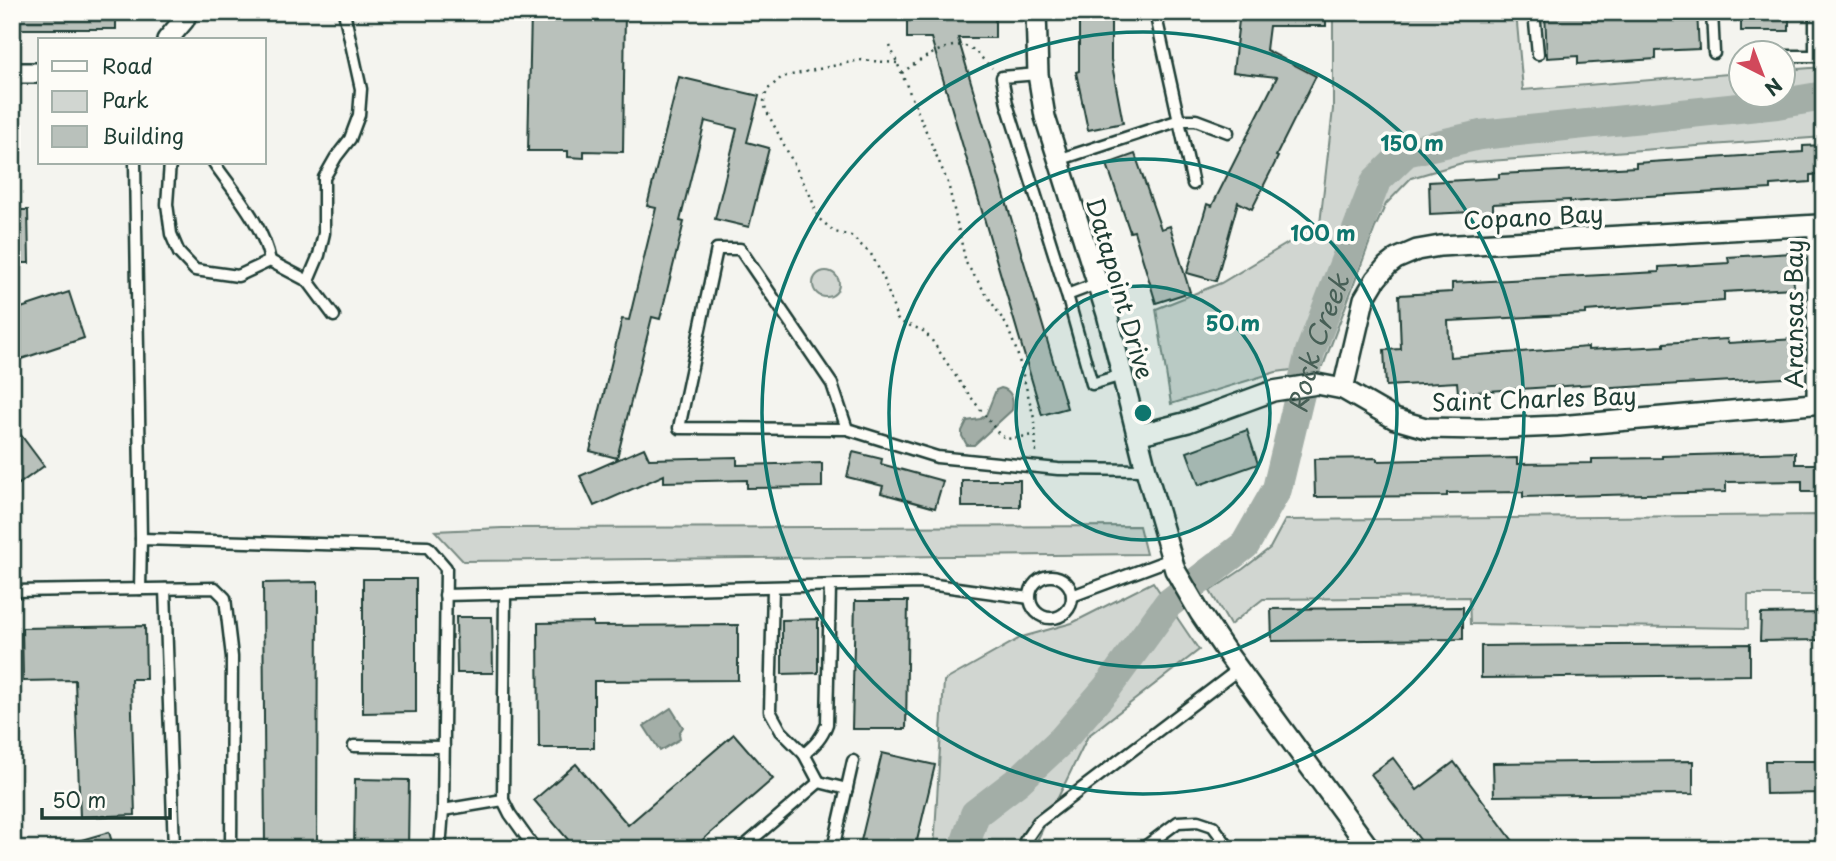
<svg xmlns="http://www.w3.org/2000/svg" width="1836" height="861" viewBox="0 0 1836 861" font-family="'Playpen Sans',sans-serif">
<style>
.green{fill:#d1d6d1;stroke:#788a82;stroke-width:2}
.water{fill:#a3aea7;stroke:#6e8179;stroke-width:2}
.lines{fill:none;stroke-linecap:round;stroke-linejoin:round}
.river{stroke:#a3aea7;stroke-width:30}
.building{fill:#b9c1bb;stroke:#1f3d34;stroke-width:2}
.lane-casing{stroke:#1f3d34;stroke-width:15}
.street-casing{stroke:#1f3d34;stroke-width:24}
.path{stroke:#1f3d34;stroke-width:2.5;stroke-dasharray:2 5;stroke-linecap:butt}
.lane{stroke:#fdfcf7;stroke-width:10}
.street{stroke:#fdfcf7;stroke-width:19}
.ring{fill:none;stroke:#0f766e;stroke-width:3.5}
.labels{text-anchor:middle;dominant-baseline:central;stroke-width:7;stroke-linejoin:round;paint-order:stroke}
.street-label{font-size:24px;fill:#1f3d34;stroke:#fdfcf7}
.water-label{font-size:26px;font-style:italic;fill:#475f56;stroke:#fdfcf7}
.centre{fill:#0f766e;stroke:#fdfcf7;stroke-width:3.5}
.ring-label{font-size:21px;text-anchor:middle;font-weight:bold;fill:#0f766e;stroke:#fdfcf7;stroke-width:7;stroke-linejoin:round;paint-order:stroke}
</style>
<rect width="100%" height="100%" fill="#f4f4ef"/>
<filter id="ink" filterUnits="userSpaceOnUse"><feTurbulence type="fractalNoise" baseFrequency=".0143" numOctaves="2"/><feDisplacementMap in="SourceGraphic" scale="14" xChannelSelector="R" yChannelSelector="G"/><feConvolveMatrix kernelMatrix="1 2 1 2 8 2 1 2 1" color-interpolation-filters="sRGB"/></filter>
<g filter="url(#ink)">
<g class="green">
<path d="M1333,12H1516L1523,90L1741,73L1742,94H1784V70L1824,67V137L1462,163L1411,178L1386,204L1375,228L1323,366L1276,372L1171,404L1156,309L1221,283L1320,224L1333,109Z"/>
<circle cx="826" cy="284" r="13"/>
<path d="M1824,515V595H1748V628L1470,624L1469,597L1263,599L1230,625L1210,591L1243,569L1270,548L1285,520Z"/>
<path d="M1139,526L1146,554L463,561L435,531L502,528Z"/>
<path d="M1153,582L1199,650L1088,736L1033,849H934L944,681L1022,637L1072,623Z"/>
</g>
<g class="water">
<path d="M1001,388C1012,390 1014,400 1012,410L974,445H967L962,436V431L967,421L980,419L986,415L996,390Z"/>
<path d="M671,708L683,727L679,733L680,739L660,751L644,726Z"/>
</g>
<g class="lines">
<path class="river" id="s1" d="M967,849L965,845L975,814L1018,781L1062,740L1107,688L1168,604L1245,545L1277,489L1310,352L1376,181L1406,152L1480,135L1777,104L1824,96"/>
</g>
<g class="building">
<rect x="12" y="12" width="104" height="17"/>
<path d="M531,12H625L623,152L584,151V158L568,157V151H528Z"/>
<path d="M1079,12H1111V60L1123,123L1088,130L1076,72L1079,71Z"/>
<path d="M1240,12H1326V26H1269L1266,50L1316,76L1276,156L1278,157L1252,209L1238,202L1216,281L1187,273L1207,204L1212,206L1277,77L1233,72Z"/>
<path d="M1545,12H1697L1699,49L1656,51V59L1625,61L1578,64V56L1547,58Z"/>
<rect x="1741" y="12" width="48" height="19"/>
<path d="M907,13L995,14V38H958L1067,408L1042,415L931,38H907Z"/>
<path d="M679,77L759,96L747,142L769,148L749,227L715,219L737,129L705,121L680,221L684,222L660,319L652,317L617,458L590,451L622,319L629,320L656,208L647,206Z"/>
<path d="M1823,145L1824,174L1810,175V182L1771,185V189L1631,197V198L1570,202V200L1493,204V211L1430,214L1429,182L1499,178V174L1636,167V163L1803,152V146Z"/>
<path d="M1135,154L1161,229L1170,226L1190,292L1156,303L1134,231L1130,232L1107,164Z"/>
<path d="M12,210H28L29,263H12Z"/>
<path d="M1792,253L1794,288L1724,292V301L1586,311V314L1448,321L1450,357L1588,347V350L1664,346V343L1727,339L1728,343L1797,339L1799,377L1596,389L1595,384L1458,393L1457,382L1386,386L1384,350L1401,349L1399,295L1452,292V283L1659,272V267L1729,263L1728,257Z"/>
<path d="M69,292L84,338L12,362V311Z"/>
<path d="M12,423L44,466L12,489Z"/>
<path d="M1247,430L1258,464L1199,485L1187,452Z"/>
<path d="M644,448L649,459L737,457V465L822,463V487L747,488V480L664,482V475L594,506L580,476Z"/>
<path d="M853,452L882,459L881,464L943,481L935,508L881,493L883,486L847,477Z"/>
<path d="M1795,452V464H1824V492H1802V481L1726,482V492L1523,497V492L1447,493V496L1315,497L1314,459L1377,458V461L1517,458V464L1592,463V459L1662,458V456Z"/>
<rect x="962" y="480" width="58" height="27"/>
<path d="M363,579H416V712L363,713Z"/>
<path d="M318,582L317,849H265L263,583Z"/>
<path d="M855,601H908L906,729H852Z"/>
<path d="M1463,607V639L1272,641L1271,609Z"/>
<path d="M1824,613V640L1760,641L1761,614Z"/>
<path d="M456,617H492L493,673H457Z"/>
<path d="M818,619V673L782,674V620Z"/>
<path d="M593,622V626L738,625V680L594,681V748H539L538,623Z"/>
<path d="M145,626L146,679H131L135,815L80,817L75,680L23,681L22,628Z"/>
<path d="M1750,644V675L1481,678V646Z"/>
<path d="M734,734L773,779L692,849H576L534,800L576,764L628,825Z"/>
<path d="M882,753L935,765L915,849H859Z"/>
<path d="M1393,758L1417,790L1454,762L1519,849H1427L1371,774Z"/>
<path d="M1693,761V794L1494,796L1493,763Z"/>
<path d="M1765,761H1824V793L1766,794Z"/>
<path d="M355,779L409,780L408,849H354Z"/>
<path d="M109,832L114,849H64V845Z"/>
</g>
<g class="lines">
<defs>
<g id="lane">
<path d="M1155,12L1193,184"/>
<path d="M1534,12L1538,54"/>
<path d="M1712,12L1714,53"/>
<path d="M1815,12V56L1824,55"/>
<path d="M1784,56H1815"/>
<path d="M1038,74L1002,77L1007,104L1067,295L1092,384L1122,375"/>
<path d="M1058,160L1180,120H1196L1228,132"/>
<path d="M135,163L141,539"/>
<path d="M170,163L167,204L171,234L179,253L195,270L238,276L270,261L308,281L334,316"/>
<path d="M214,163C235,193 263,224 270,261"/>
<path d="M308,281L319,255L324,233V178L336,157L350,139L359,115L361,89L344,12"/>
<path d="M1067,295L1096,284"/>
<path d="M847,429L679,428L717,249H740L832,384L847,429L937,457L1058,469L1146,470"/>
<circle cx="1051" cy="597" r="21"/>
<path d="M140,589L141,539L428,547L446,568L443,810L440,849"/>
<path d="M165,589L174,849"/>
<path d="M12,591L215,588L225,598L232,657L231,849"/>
<path d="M505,594L503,800L510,814L535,849"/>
<path d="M445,595L921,583L1030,598"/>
<path d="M1072,596L1171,559"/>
<path d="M354,746L444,747"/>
<path d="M804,754C815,745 822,738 827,724L830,586"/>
<path d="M819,782L847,789"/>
<path d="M443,810L503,800"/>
<path d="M741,849L819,782L804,754L781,731L770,711L773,588"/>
<path d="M833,849L853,761"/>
<path d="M1026,849L1025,841L1038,822L1239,669"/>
<path d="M1142,849L1178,822L1198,821L1213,826L1230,849"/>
</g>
<g id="street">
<path d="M1036,12L1038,74L1045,117L1107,314L1146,470L1175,570L1200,613L1229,656L1370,849"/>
<path d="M167,40L184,20L187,12"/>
<path d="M12,73H40"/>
<path d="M1343,389L1364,299L1376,279L1387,266L1396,259L1417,250L1440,246L1818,225L1817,403"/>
<path d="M1137,435L1188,422L1273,391L1317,384L1343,389L1395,419L1426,428L1482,429L1559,426L1824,403"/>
</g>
</defs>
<use href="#lane" class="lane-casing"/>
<use href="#street" class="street-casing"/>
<g class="path">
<path d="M890,46L948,183L966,263L1007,326L1017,352L1035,422L1036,453"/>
<path d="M897,63L860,60L782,77L767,90L764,101L766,110L811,197L818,218L835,232L851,236L871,254L884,279L897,319L903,323L922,330L931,339L961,384L999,434L1007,439L1035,435"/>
<path d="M902,73C916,62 954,36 972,49C979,54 985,62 992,68"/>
</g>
<use href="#lane" class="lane"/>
<use href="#street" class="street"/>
</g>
</g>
<circle cx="1143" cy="413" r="127" fill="#0f766e" fill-opacity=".12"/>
<g class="ring">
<circle cx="1143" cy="413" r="127"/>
<circle cx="1143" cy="413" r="254"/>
<circle cx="1143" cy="413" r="381"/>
</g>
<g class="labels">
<g class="street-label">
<text transform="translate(1533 216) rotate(-3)">Copano Bay</text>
<text transform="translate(1121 288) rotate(74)">Datapoint Drive</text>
<text transform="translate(1793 314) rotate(-90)">Aransas Bay</text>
<text transform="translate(1534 398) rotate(-2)">Saint Charles Bay</text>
</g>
<g class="water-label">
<text stroke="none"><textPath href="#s1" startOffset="637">Rock Creek</textPath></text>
</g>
</g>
<circle cx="1143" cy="413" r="10" class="centre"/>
<g class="ring-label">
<text x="1412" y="151">150 m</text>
<text x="1323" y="241">100 m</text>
<text x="1233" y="331">50 m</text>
</g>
<rect width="1836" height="861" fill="none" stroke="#fdfcf7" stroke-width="42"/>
<rect x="21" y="21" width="1794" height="819" fill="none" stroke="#1f3d34" stroke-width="2.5" filter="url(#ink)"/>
<rect x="38" y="38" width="228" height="126" fill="#fdfcf7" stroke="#a4b0a9" stroke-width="2"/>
<rect x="52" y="61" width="35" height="10" fill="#fdfcf7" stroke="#a4b0a9" stroke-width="2"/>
<text x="102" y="74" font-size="21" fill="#1f3d34">Road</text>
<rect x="52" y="91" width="35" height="21" fill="#d1d6d1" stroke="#a4b0a9" stroke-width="2"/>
<text x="102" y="108" font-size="21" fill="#1f3d34">Park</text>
<rect x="52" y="126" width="35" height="21" fill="#b9c1bb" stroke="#a4b0a9" stroke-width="2"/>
<text x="102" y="144" font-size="21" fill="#1f3d34">Building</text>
<g transform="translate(1762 74) rotate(138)"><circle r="33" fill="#fdfcf7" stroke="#a4b0a9" stroke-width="2"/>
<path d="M0-5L12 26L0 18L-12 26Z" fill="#d1495b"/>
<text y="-10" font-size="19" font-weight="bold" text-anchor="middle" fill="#1f3d34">N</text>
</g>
<path d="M42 808v10h128v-10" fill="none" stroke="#1f3d34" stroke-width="3.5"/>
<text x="52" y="808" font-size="21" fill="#1f3d34" stroke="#fdfcf7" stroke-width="5" paint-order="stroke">50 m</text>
</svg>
